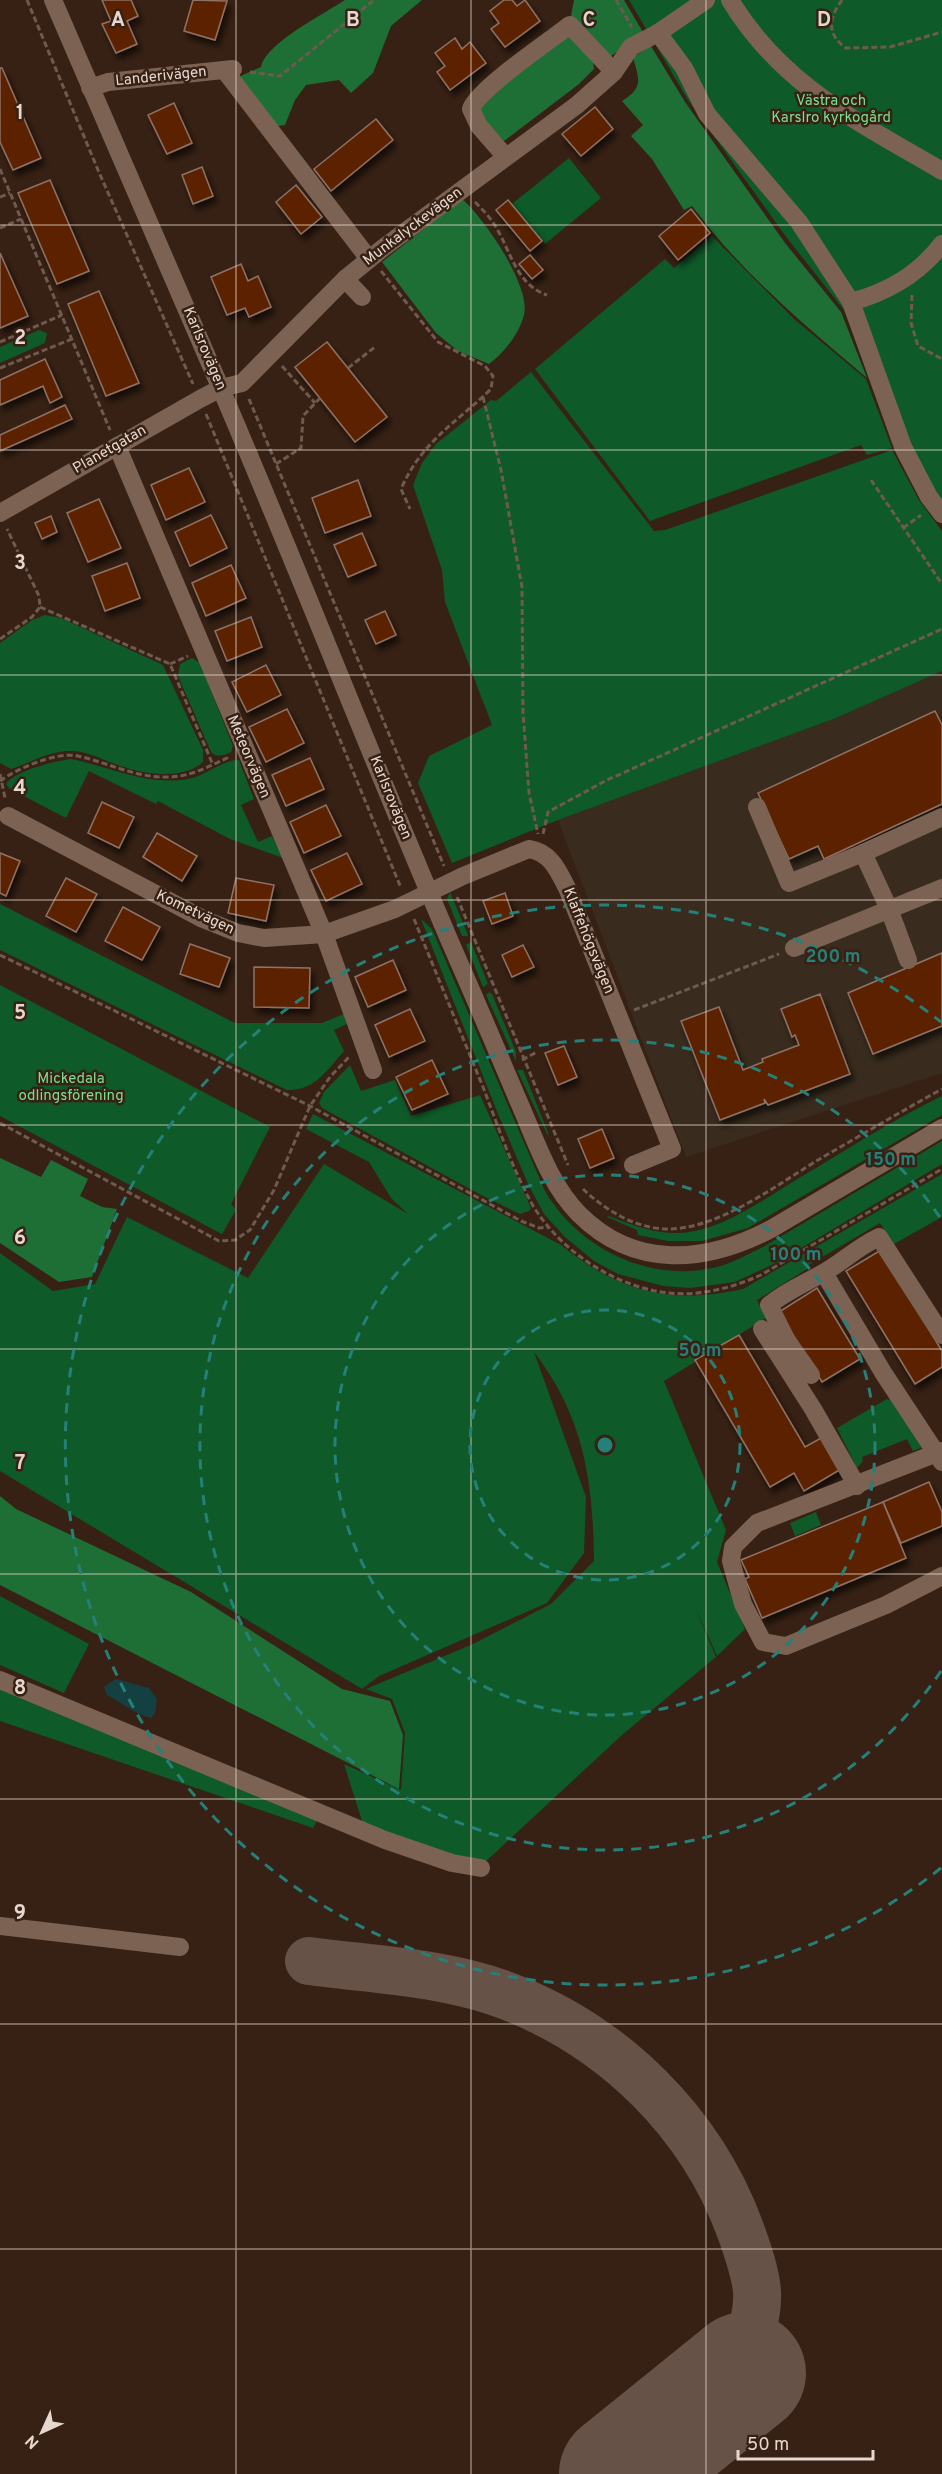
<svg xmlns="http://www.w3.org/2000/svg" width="942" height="2474" viewBox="0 0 942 2474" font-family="Overpass,sans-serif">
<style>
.commercial{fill:#392c1e}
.green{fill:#0e5a28}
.forest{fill:#1e6f36}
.water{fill:#154042}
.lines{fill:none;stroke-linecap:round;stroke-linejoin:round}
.taxiway{stroke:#665246;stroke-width:48}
.runway{stroke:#665246;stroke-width:122}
.building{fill:#5c2203;stroke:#8e7266;stroke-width:1.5;filter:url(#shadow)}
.path{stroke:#6e5a4f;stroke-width:3;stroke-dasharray:6 3;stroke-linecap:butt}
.minor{stroke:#7b6253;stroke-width:18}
.grid{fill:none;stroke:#e6d7cf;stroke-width:1.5;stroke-opacity:0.55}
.ring{fill:none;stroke:#248078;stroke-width:3;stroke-dasharray:10 8}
.labels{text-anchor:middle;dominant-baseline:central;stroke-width:5;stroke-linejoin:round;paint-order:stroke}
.street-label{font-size:15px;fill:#e6d7cf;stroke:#372114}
.park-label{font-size:15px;fill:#79df8f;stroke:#372114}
.grid-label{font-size:20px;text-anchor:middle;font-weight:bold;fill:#e6d7cf;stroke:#372114;stroke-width:5;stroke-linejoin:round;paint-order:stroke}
.centre{fill:#248078;stroke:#372114;stroke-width:3}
.ring-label{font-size:18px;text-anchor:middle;font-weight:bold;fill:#248078;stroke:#372114;stroke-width:5;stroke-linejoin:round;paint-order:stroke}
</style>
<defs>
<filter id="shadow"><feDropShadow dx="3.5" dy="6" stdDeviation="3" flood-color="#0009"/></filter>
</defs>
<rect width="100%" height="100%" fill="#372114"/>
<path class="commercial" d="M942,671V1073L686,1157L558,820L836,718Z"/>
<g class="green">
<path d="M629,0H942V511L895,447L844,310L787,238L688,100Z"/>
<path d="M569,158L601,198L545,244L512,204Z"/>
<path d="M712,236L794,319L866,379L892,448L867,455L861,445L650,521L535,369L665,259L674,268Z"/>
<path d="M39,330L47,333L45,343L0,363V347Z"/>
<path d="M531,372L654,531L665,530L892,450L919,500L942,531V671L836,718L558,820L452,863L418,783L429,756L492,725L445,602L442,570L413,485L422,463L436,444L491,400L496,401Z"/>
<path d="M45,615L61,618L163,665L203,750V762C185,779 149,775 127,768C108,763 89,750 69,751C50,751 29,763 11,769L0,763V643L32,620Z"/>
<path d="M192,658L200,663L233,746L231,752C225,755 216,758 211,752L178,676L180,664Z"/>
<path d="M71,759C111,767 146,786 188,779C206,776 221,760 239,760L254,799L241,805L258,842L272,836L283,858L230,839L158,801L156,804L89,771L66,818L10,789L6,784C14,771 55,761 71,759Z"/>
<path d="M450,892L468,935L467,936H462L447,899Z"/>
<path d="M0,904L235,1023H322L344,1014L347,1024L334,1030L344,1051C327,1070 315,1091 287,1090L0,950Z"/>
<path d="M421,919L432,929L545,1191C578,1248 650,1284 717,1267C733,1263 748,1254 763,1247L942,1141V1164L778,1262L735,1282L690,1288L663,1286L618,1274L594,1261L565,1237L544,1214L529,1186L498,1114Z"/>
<path d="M471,942L488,984L483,987L466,945Z"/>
<path d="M0,985L270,1127L231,1204L236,1210L222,1234L0,1116Z"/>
<path d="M489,992L492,994L516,1052V1061L486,995Z"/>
<path d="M350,1065L361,1091L395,1080L411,1116L480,1095L531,1208L529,1211L520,1214L481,1195L322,1108L319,1103L324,1092Z"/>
<path d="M517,1070H523L549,1135L547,1134Z"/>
<path d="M942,1096V1115L748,1228L702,1241H668L638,1235L637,1230L607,1217L609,1216C632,1225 655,1234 680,1233C722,1231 764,1199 799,1178C847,1150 892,1120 942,1096Z"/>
<path d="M313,1114L561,1245C619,1292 670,1305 743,1289L942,1174V1217L894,1244L880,1223L807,1266V1269L757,1300L766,1318L664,1381L726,1530L717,1562L745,1629L717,1656L693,1603L716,1657L622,1735L484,1863L426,1848L363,1824L344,1764L401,1790L405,1733L392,1699L366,1689L473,1644L551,1604L594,1561C593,1481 584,1417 534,1352L586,1497L584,1553L547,1603L379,1676L362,1689L0,1471V1253L53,1291L95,1284L127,1217L248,1278L324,1164L408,1214L391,1198L369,1162L306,1129Z"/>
<path d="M887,1399L893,1401L925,1446L913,1451L907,1439L862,1457L863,1461L857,1468L837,1428Z"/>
<path d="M816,1512L821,1525L795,1536L790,1523Z"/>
<path d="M0,1596L89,1644L64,1693L0,1665Z"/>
<path d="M0,1684L319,1818L313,1828L0,1721Z"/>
</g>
<g class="forest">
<path d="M345,0H422L391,26L373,73L351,93L339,80L306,85L295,100L285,125L271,127L236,78L261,67C266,43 324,14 345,0Z"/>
<path d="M574,0H624L644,34L608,58L583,33L571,16Z"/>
<path d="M567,34L593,61L594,69L579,84L504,141L476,111L481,101Z"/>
<path d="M651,46L685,102L785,243L841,312L867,378C804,325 741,272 692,206L684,210L652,159L631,136L643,125L622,101C644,87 639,80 633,57Z"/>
<path d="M462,199C484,218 531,286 524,315C519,334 504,353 489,364L458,351L436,333L382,262Z"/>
<path d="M0,1158L41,1177L51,1160L88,1179L80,1196L102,1207L117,1209L92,1277L59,1282L0,1243Z"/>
<path d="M0,1496L16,1509L191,1592L342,1689L390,1701L403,1735L399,1789L0,1585Z"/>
</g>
<path class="water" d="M116,1679L149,1688L157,1699L155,1713L151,1718L139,1714L107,1695L104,1687Z"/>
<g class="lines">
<path class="taxiway" d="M309,1961C375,1970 447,1972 510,1997C615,2038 701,2123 740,2229C747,2249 755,2270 757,2291C759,2325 741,2360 725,2389"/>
<path class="runway" d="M620,2474L745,2373"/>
</g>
<g class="building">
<path d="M102,0H131L138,16L127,21L137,44L116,53L102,24L111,21Z"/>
<path d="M193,0L227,1L215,40L184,31Z"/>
<path d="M504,0H512L517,6L525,0L540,21L505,47L491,29L499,23L490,11Z"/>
<path d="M455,38L462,49L470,42L486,63L450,90L437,72L445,66L435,53Z"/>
<path d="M0,68H2L41,158L13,170L0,142Z"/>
<path d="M174,103L192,143L167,154L148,115Z"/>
<path d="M595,107L613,129L581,156L562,134Z"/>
<path d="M376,119L393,140L331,191L314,169Z"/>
<path d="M202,167L213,196L193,204L182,175Z"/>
<path d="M50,180L89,271L57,284L18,193Z"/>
<path d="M296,185L322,217L301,234L276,202Z"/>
<path d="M508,200L542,241L530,251L496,210Z"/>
<path d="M691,209L710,233L678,260L659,236Z"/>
<path d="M0,253L28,316L0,328Z"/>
<path d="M530,255L543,270L532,279L519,264Z"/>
<path d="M241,264L248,281L258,276L271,307L249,317L245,308L227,315L211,277Z"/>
<path d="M99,291L139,383L106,396L68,304Z"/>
<path d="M327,342L387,417L355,442L295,367Z"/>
<path d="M45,359L62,397L50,403L43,386L0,405V380Z"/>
<path d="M65,405L72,419L0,451V435Z"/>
<path d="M189,468L205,502L166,520L151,485Z"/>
<path d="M358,480L371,516L325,533L312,498Z"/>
<path d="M99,499L121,548L88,562L67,513Z"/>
<path d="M211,515L227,548L190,566L175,532Z"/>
<path d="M51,516L57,532L42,539L35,523Z"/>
<path d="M362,533L376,565L348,577L334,545Z"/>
<path d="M127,563L140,598L105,611L92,576Z"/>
<path d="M231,565L246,598L206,616L192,583Z"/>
<path d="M385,611L396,635L376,644L365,620Z"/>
<path d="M251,617L262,647L227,661L215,631Z"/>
<path d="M266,665L281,695L247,712L232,682Z"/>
<path d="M287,709L304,743L266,762L249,727Z"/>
<path d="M935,711L942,725V804L824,859L818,846L789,859L758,793Z"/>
<path d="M310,758L324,789L286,806L272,775Z"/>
<path d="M102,802L134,817L119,848L88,833Z"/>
<path d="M326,805L341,836L304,853L290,822Z"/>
<path d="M157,833L197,856L182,881L143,857Z"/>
<path d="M0,853L20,861L6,896L0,893Z"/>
<path d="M347,853L362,884L326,901L311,870Z"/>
<path d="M66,878L97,894L76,932L46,916Z"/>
<path d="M236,878L274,885L266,921L228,913Z"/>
<path d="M505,893L513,916L492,924L483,901Z"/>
<path d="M123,907L160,927L142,960L105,941Z"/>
<path d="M190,944L230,958L219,987L180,974Z"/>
<path d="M523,945L534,967L512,977L502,955Z"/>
<path d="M942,953V1026L873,1054L848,993Z"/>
<path d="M393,960L406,990L368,1007L355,977Z"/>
<path d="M254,967L310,968L309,1008L254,1007Z"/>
<path d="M820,994L850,1074L768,1105L764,1099L765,1103L720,1120L681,1021L719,1007L743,1070L763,1062L762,1059L799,1045L795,1035L792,1037L781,1009Z"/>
<path d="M410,1009L425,1041L389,1057L375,1025Z"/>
<path d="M564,1046L577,1077L558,1085L545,1053Z"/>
<path d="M432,1060L448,1094L412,1110L396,1077Z"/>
<path d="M602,1129L614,1158L590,1168L578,1139Z"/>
<path d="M881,1250L942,1351V1367L915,1384L846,1271Z"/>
<path d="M817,1288L860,1359L822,1382L779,1312Z"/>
<path d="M739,1335L805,1447L823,1437L841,1469L804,1491L794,1473L770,1487L695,1360Z"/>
<path d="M929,1482L942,1512V1526L901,1543L883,1502Z"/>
<path d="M883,1502L906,1558L762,1618L745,1579L749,1577L741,1560Z"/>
</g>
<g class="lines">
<g class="path">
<path d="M27,0L98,170L193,384"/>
<path d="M616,0L632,27"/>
<path d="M842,0C829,18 826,34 846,48L890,47L942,32"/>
<path d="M250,72L280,76L374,0"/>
<path d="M0,169L110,430"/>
<path d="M0,197L10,193"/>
<path d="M475,202C482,209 489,216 494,224C511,250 515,284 547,295"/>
<path d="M0,228L21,219"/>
<path d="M381,271L438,342L485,366L493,376L491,389C456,423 422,441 401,489L410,509"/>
<path d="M912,295L911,323L918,346L942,359"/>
<path d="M0,342L62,315"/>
<path d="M282,366L315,403"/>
<path d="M0,368L72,339"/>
<path d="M348,368L375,347"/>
<path d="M483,397L501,470L522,587L523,713L529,793L538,834"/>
<path d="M249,399L444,866"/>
<path d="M206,414L401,888"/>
<path d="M276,464L301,448L303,416L320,398"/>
<path d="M871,480L942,584"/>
<path d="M903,528L921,515"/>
<path d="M40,607L170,664L213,765"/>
<path d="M0,639L32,617L40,607L39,596L7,529"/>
<path d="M170,664L188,656"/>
<path d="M0,774L5,798"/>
<path d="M0,781C16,769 57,751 78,756C109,763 136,778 168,777C190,777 210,766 229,757"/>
<path d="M543,834L548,812L605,781L942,629"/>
<path d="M457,897L568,1165"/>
<path d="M414,919C437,975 460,1031 483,1087C498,1126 512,1168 532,1204C565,1260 639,1303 705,1292C725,1289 743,1283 761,1275L942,1169"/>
<path d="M0,955L310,1106L521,1221L539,1228L548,1227"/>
<path d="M634,1010L779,954"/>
<path d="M522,1060L537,1052"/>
<path d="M0,1123L219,1241L235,1240L250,1230L274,1190L310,1106L330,1077L349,1057"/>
<path d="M583,1189C605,1210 636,1229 668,1229C720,1229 779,1183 823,1157C863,1134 902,1111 942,1089"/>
</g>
<g class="minor">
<path d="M53,0C108,130 166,259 221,389C300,573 372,760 451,944C474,996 496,1048 518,1100C535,1138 549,1184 579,1214C635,1270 706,1263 771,1229L942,1128"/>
<path d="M730,0C782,86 859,122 942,171"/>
<path d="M658,33L706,0"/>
<path d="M225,71L369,259"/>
<path d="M90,88L108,82L233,69"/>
<path d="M506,157L479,126L471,109C478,89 549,41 570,25L614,72"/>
<path d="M345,279L362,297"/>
<path d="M851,302C888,292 918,275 942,244"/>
<path d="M117,446L324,934L373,1070"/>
<path d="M0,513L200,399L221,388L242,383L345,279L383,248L577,105L614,72L631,47L658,33L684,68L707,114L799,222L851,302L903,447L929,497L942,514"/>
<path d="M757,807L789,883L863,853L889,909L908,960"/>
<path d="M8,816L203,919L238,933L264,938L324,934L395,909L463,876L529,849C550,852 558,870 567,888L672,1149L633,1165"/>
<path d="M863,853L942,817"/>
<path d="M794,948L942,888"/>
<path d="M824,1273L884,1374L942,1462"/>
<path d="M762,1329L813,1409L857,1486"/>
<path d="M811,1375L787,1341L769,1305C788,1290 802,1285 823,1273C843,1262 856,1248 879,1237L942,1335"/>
<path d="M942,1451L757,1523L733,1547L731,1561L743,1604L763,1642L786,1646L886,1605L942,1576"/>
<path d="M0,1680L385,1840L452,1863L481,1868"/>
<path d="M0,1926L180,1947"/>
</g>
</g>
<path class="grid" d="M236,0V2474M471,0V2474M706,0V2474M0,225H942M0,450H942M0,675H942M0,900H942M0,1125H942M0,1349H942M0,1574H942M0,1799H942M0,2024H942M0,2249H942"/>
<g class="ring">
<circle cx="605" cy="1445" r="135"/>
<circle cx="605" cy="1445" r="270"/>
<path d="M941 1671A405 405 0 1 1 941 1219"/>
<path d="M941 1868A540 540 0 1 1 941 1022"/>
</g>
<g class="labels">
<g class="street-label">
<text transform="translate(161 77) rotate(-6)">Landerivägen</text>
<text transform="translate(413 227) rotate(-37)">Munkalyckevägen</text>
<text transform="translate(204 349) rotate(67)">Karlsrovägen</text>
<text transform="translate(110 450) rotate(-30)">Planetgatan</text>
<text transform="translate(248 757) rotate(67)">Meteorvägen</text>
<text transform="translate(390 798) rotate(68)">Karlsrovägen</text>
<text transform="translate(195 913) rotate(25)">Kometvägen</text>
<text transform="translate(588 941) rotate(68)">Klaffehögsvägen</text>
</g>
<g class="park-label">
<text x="831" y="101">Västra och<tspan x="831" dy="17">Karslro kyrkogård</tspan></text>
<text x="71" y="1079">Mickedala<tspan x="71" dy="17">odlingsförening</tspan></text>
</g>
</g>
<g class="grid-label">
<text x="118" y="26">A</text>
<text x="353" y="26">B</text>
<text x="589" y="26">C</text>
<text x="824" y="26">D</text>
<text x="20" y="119">1</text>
<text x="20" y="344">2</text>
<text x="20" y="569">3</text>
<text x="20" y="794">4</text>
<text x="20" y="1019">5</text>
<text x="20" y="1244">6</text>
<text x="20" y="1469">7</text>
<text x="20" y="1694">8</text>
<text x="20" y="1919">9</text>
</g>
<circle cx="605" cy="1445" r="9" class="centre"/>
<g class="ring-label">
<text x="833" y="962">200 m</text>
<text x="891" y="1165">150 m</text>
<text x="796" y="1260">100 m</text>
<text x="700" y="1356">50 m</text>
</g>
<g transform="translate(42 2432) rotate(225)" stroke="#372114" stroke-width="4.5" paint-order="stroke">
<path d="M0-4.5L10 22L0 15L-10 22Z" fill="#e6d7cf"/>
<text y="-9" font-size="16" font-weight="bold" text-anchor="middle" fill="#e6d7cf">N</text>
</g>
<path d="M738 2450v9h135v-9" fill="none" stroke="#e6d7cf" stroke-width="3"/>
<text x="747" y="2450" font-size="18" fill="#e6d7cf" stroke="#372114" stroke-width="4.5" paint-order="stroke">50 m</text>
</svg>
